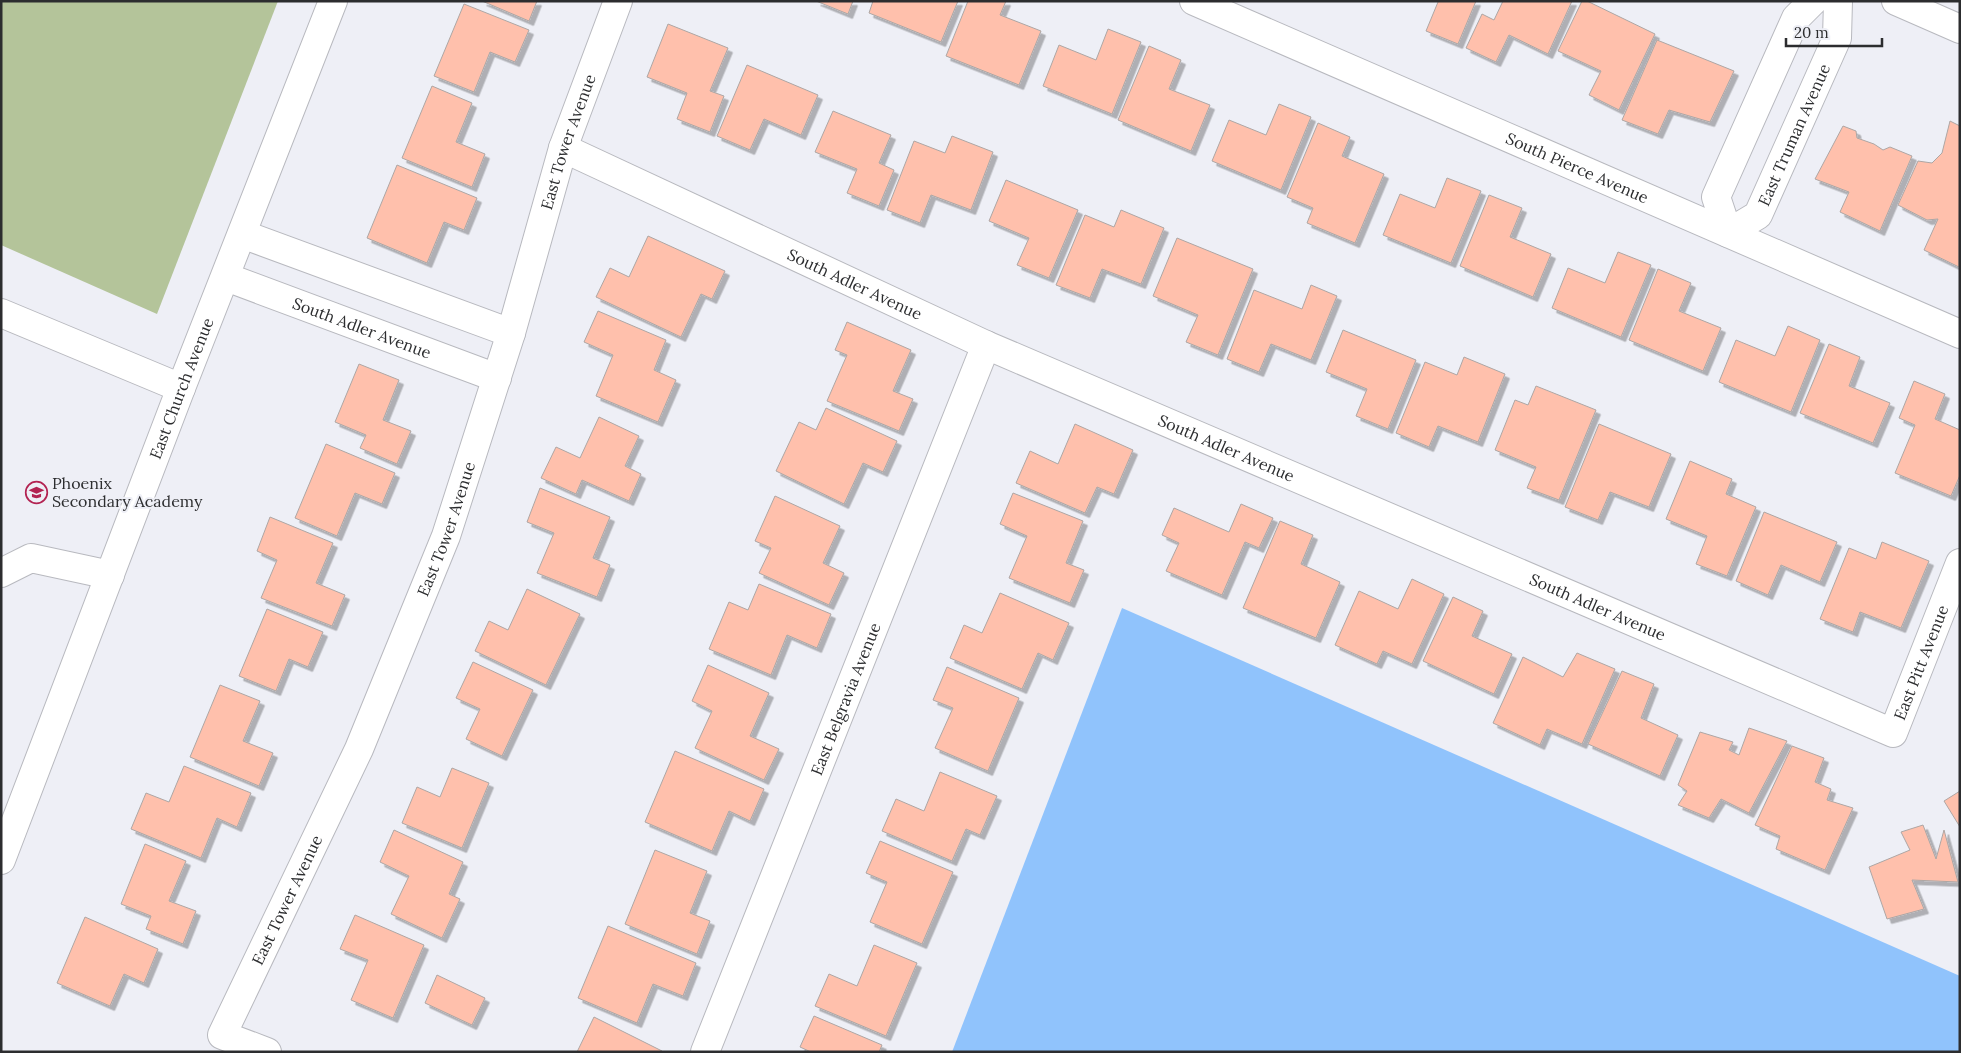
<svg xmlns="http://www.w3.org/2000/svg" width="1961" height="1053" viewBox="0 0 1961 1053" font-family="Lora,serif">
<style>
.green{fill:#b4c49a}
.water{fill:#90c3fc}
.building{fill:#ffc0ac;stroke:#ada6a4;filter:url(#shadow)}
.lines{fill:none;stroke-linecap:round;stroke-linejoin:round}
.minor-casing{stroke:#b8b9bf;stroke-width:30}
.minor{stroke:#fff;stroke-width:28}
.labels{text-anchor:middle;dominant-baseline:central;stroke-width:4;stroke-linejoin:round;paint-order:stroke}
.street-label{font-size:16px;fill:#2c2d2f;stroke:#eeeff6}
.poi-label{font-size:16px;fill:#2c2d2f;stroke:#eeeff6;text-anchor:start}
</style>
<defs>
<filter id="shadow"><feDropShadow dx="4.5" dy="4.5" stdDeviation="0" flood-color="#0004"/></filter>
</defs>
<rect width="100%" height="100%" fill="#eeeff6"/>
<path class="green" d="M1,1H278L157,314L1,245Z"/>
<path class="water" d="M1122,608L1960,976V1052H952Z"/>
<g class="building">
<path d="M482,1H537L529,21Z"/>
<path d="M816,1H853L848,14Z"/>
<path d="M873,1H958L941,42L869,13Z"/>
<path d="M968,1H1006L1000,15L1041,31L1019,85L946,56Z"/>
<path d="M1437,1H1476L1458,44L1426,31L1438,2Z"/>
<path d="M1503,1H1572L1548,54L1509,35L1496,62L1466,48L1482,14L1494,20Z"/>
<path d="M1582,1H1587L1655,34L1619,110L1589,95L1601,71L1558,51Z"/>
<path d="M464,4L529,30L515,62L490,52L474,92L434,76Z"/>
<path d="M668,24L728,48L710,91L724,96L710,132L677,119L687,93L647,77Z"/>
<path d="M1108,29L1141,42L1112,114L1043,86L1059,45L1096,60Z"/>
<path d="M1657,40L1734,71L1710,122L1669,110L1658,134L1622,120Z"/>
<path d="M1149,46L1181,60L1169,89L1210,105L1191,151L1118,120Z"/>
<path d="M747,65L818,95L801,135L764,119L750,150L717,136Z"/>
<path d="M432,86L472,103L456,142L485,154L472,187L402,158Z"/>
<path d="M1279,104L1311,117L1281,190L1212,161L1229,120L1266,135Z"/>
<path d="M833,111L891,135L879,163L894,170L879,206L847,193L857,169L815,152Z"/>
<path d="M1950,121L1960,126L1959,267L1924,250L1938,219L1927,220L1898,205L1918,161L1932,163L1942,153Z"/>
<path d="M1318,123L1350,137L1342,156L1384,174L1355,243L1307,223L1313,208L1287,197Z"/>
<path d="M1843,126L1856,131L1857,138L1874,144L1883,150L1890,147L1912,156L1880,231L1840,212L1849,192L1815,179Z"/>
<path d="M952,136L993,152L971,210L931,195L920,223L887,210L914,141L945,153Z"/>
<path d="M397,165L477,198L464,230L444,222L427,263L367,238Z"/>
<path d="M1447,178L1481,191L1451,263L1383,235L1400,194L1435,208Z"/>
<path d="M1006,180L1078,210L1049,278L1017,265L1029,238L989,221Z"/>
<path d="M1489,195L1522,208L1510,237L1551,254L1533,297L1460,266Z"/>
<path d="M1121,210L1164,228L1141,284L1102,269L1090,298L1056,285L1085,215L1114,227Z"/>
<path d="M648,236L725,271L712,299L701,294L681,337L596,297L610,268L629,277Z"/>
<path d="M1177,238L1253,269L1218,355L1186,342L1198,315L1153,296Z"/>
<path d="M1618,252L1651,265L1621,337L1552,308L1568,268L1605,283Z"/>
<path d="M1658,269L1691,283L1679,311L1721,328L1703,371L1629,340Z"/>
<path d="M1311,285L1337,296L1311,360L1271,344L1259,372L1227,359L1254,290L1302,309Z"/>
<path d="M598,311L666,340L654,370L676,380L658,422L596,396L613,355L584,342Z"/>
<path d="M847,322L911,350L893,391L913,399L899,431L827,401L847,355L835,350Z"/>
<path d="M1788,326L1820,340L1791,412L1719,382L1736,340L1775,356Z"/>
<path d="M1343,330L1416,360L1388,429L1356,416L1367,389L1326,372Z"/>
<path d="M1829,344L1860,357L1849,386L1890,403L1873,443L1800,413Z"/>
<path d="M1464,357L1505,374L1478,442L1438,426L1429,447L1396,433L1425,362L1457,375Z"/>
<path d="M359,364L399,380L383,420L411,431L397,464L360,448L366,435L335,422Z"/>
<path d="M1914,381L1945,394L1935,419L1960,430V475L1951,496L1895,473L1915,425L1899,418Z"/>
<path d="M1536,386L1596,410L1559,500L1527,488L1536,467L1495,450L1515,400L1528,405Z"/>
<path d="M826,408L897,441L883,472L863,463L844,504L776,471L799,422L816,430Z"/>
<path d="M599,417L639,436L625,466L641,474L629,501L582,480L576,494L541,478L556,447L580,458Z"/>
<path d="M1075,424L1133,450L1114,494L1097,487L1085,513L1016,483L1030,451L1058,464Z"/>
<path d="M1599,424L1671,454L1649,507L1610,492L1598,520L1565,507Z"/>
<path d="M326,444L395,473L382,504L355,493L337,536L295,518Z"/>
<path d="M1690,461L1732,479L1726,494L1756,507L1727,576L1696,564L1707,536L1666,519Z"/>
<path d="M540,488L610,517L593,558L610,565L597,597L537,573L554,533L527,522Z"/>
<path d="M1013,493L1083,521L1066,563L1084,570L1070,603L1009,578L1027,536L1000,524Z"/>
<path d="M775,496L840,526L823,563L844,573L829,605L759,573L771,548L755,541Z"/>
<path d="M1241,504L1273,518L1259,548L1245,542L1222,595L1166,571L1179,543L1162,535L1174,508L1229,532Z"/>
<path d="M1764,512L1837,542L1820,582L1781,565L1768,595L1736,581Z"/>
<path d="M270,517L333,543L316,583L345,595L332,626L261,598L277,560L257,551Z"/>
<path d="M1280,521L1313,535L1301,564L1340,582L1316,638L1243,608Z"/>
<path d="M1882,542L1929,561L1901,628L1860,612L1853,632L1820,619L1849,548L1876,559Z"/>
<path d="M1412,579L1444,594L1412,664L1383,651L1377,664L1335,645L1359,591L1398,609Z"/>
<path d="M759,584L831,614L817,648L787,635L771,675L709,649L729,602L748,610Z"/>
<path d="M527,589L580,614L546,685L475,651L489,621L508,630Z"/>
<path d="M1000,593L1069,623L1053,660L1038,653L1022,689L950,658L964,625L982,633Z"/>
<path d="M1453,597L1483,611L1472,636L1512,654L1494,694L1423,661Z"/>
<path d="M267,609L323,632L308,667L289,659L276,691L239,676Z"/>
<path d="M1577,653L1615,669L1582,744L1547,729L1540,745L1493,723L1523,657L1563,677Z"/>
<path d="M473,662L533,690L502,756L466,739L480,709L456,698Z"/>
<path d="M708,665L769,693L750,736L779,749L764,780L695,748L712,711L692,701Z"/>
<path d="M947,667L1019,698L988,771L935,748L953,708L933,700Z"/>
<path d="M1622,671L1654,684L1641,718L1678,735L1660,776L1588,744Z"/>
<path d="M220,685L260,701L243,741L273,753L259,786L190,757Z"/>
<path d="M1749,728L1787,741L1749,813L1721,799L1709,818L1678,805L1687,791L1678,785L1700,732L1733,742L1729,750L1739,755Z"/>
<path d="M1792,746L1824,758L1815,782L1831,789L1827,800L1853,808L1825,870L1776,849L1780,836L1755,825Z"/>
<path d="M675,751L764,789L750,821L729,811L712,851L645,822Z"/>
<path d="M184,766L251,793L237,827L217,818L201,858L131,829L146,793L169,802Z"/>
<path d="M452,768L489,783L462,848L402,823L417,787L440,797Z"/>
<path d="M940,772L997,796L980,835L966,829L952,861L882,831L896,799L924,811Z"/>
<path d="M1960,791V827L1944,801Z"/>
<path d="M1923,825L1936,859L1944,830L1958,882L1912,880L1924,909L1887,919L1869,867L1910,850L1901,832Z"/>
<path d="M394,830L463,862L449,894L460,899L442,938L391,914L409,876L380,862Z"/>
<path d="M880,841L953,872L922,944L870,922L887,882L866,873Z"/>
<path d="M145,844L186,861L169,901L196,911L183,944L146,929L151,916L121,904Z"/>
<path d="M655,850L707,871L690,913L710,921L697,954L625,924Z"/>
<path d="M355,915L424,945L393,1018L351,1000L368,960L340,949Z"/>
<path d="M85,917L158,949L144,983L124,974L110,1006L57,983Z"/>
<path d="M608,926L696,963L683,996L653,984L637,1023L578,998Z"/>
<path d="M874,945L917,963L886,1036L815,1006L829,974L857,986Z"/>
<path d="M437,975L485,998L472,1025L425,1003Z"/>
<path d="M814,1016L882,1045L879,1052H811L800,1047Z"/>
<path d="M594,1017L662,1051V1052H577Z"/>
</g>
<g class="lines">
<defs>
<g id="minor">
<path id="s1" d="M1194,1L1960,334"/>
<path id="s2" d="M1813,1L1796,18L1716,197L1728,233L1758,215L1837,38L1838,1"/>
<path d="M1896,1L1960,29"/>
<path id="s3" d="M563,148L986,345L1893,733L1960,563"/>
<path d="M242,234L511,333"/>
<path id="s4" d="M226,277L497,378"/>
<path d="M1,313L181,388"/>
<path d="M1,573L31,558L110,575"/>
<path id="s5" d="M1,860L181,388L333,1"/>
<path id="s6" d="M267,1052L222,1035L359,749L446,536L511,333L563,148L618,1"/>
<path id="s7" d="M705,1052L986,345"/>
</g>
</defs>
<use href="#minor" class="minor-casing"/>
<use href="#minor" class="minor"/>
</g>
<defs>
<symbol id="school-ring" viewBox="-11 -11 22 22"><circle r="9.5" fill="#eeeff6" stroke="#b32352" stroke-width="1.5"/><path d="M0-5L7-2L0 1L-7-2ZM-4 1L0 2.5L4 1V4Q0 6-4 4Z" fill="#b32352"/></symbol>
</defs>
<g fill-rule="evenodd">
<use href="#school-ring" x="24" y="480" width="25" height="25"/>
</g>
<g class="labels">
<g class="street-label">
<text stroke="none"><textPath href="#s2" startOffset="381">East Truman Avenue</textPath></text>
<text stroke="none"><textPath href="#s6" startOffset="1008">East Tower Avenue</textPath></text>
<text stroke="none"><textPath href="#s1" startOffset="418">South Pierce Avenue</textPath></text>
<text stroke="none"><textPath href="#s3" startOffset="322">South Adler Avenue</textPath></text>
<text stroke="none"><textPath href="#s4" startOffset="145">South Adler Avenue</textPath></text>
<text stroke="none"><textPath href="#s5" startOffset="505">East Church Avenue</textPath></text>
<text stroke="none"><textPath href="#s3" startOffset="728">South Adler Avenue</textPath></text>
<text stroke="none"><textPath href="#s6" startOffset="602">East Tower Avenue</textPath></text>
<text stroke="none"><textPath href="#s3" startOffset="1132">South Adler Avenue</textPath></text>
<text stroke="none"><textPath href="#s3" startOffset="1529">East Pitt Avenue</textPath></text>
<text stroke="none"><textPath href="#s7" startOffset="380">East Belgravia Avenue</textPath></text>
<text stroke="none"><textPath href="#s6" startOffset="198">East Tower Avenue</textPath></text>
</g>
<g class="poi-label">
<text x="52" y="483">Phoenix<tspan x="52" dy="18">Secondary Academy</tspan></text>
</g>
</g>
<rect width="1961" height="1053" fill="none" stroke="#2c2d2f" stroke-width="5"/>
<path d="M1786 38v8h96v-8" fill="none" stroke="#2c2d2f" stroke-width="2.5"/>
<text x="1794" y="38" font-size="15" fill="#2c2d2f" stroke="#eeeff6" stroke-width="4" paint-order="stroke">20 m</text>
</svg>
